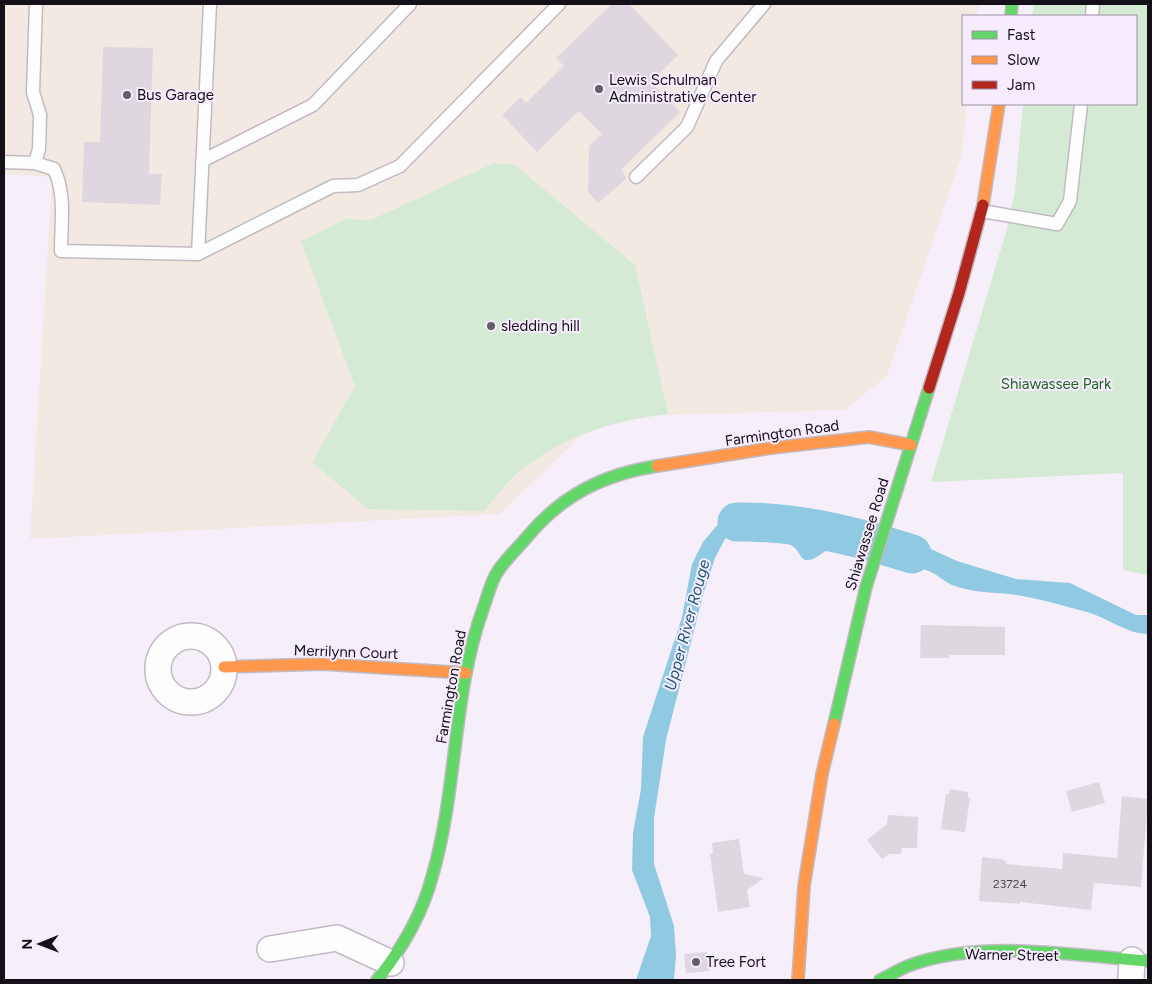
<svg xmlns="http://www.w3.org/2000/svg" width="1152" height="984" viewBox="0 0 1152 984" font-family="Figtree,sans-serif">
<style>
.education{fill:#f3e9e3}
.green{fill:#d4ead5}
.water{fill:#90c9e2}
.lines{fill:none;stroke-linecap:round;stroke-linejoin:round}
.river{stroke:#90c9e2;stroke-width:39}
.building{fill:#ded7df}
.lane-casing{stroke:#c0bac2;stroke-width:15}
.street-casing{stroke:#c0bac2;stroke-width:28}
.fast-casing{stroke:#c0bac2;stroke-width:14}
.slow-casing{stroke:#c0bac2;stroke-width:14}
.jam-casing{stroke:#c0bac2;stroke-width:14}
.lane{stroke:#fefdfe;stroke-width:12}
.street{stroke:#fefdfe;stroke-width:25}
.fast{stroke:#63d668;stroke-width:11}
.slow{stroke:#ff974d;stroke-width:11}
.jam{stroke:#b3261e;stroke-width:11}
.poi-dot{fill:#635e66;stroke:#f7ebfe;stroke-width:2}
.labels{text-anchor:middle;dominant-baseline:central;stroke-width:4;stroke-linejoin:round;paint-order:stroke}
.number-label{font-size:12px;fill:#48434a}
.poi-label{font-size:15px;fill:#141017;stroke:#f7ebfe;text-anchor:start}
.park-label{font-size:15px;fill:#216824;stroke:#f7ebfe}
.street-label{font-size:15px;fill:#141017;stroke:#f7ebfe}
.water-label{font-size:16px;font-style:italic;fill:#165b71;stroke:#f7ebfe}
</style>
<rect width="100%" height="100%" fill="#f6effa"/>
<path class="education" d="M4,4H979L977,16H963V104H967L962,154L887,376L845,410L600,417L500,514L30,539L52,177L4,174Z"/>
<g class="green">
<path d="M1034,4H1148V575L1123,570V473L931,482L1006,232L1015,191L1023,104H1136V16H1032Z"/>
<path d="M494,163L515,165L635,265L668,414C610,421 556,438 511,479C501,489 493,501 484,511L368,509L312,462L355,386L301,241L345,219L371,220Z"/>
</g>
<path class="water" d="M766,508L775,509L785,515L793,529L807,539H882L920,544L957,561L1016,579L1070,583L1136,615H1148V634C1127,634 1108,618 1087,612C1065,606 1040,599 1017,595C996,592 972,593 952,585C943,581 936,573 926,570C901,563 857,547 832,549C821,550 818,561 805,560C800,557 799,552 795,548C783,538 747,526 731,532L725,539L715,558L703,595L666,740L654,818V864L674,926L676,955L674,980H636L651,936L650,917L632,870L633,833L641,789L643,737L682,617L692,564L703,542L725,516L746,509Z"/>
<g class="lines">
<path class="river" d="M737,522C797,521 855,536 912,554"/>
</g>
<g class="building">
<path d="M612,4H629L678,55L651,82L680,112L621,170L627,178L598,203L588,192L589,146L602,134L579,111L537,152L502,115L521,97L526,103L564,66L556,58Z"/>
<path d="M103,47L153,48L149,174H162L160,205L82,202L84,142H100Z"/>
<path d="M921,625L1005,627V655H949V658H920Z"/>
<path d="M1099,782L1105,803L1072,812L1066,791Z"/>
<path d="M950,789L968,792V797L970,798L965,832L941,829L946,794H949Z"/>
<path d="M1122,796L1148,799L1141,887L1094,883L1091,910L1020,902V904L979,901L982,857L1000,859L1006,861V864L1062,869L1063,853L1117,858Z"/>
<path d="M888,815L918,817L917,848H902L901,854H889L882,859L867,840L887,824Z"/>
<path d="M739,839L744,874L764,878L747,890L750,907L718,912L710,854L713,853L712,843Z"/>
<path d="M707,952L709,971L686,973L684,954Z"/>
</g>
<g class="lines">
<defs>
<g id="lane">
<path d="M1092,16L1093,4"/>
<path d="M202,161L313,105L410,4"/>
<path d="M4,162L35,163L54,169C66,194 61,223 61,251L198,254L333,186L358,185L400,166L559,4"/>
<path d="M35,163L39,149L40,115L33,92L36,4"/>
<path d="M636,177L687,127L716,61L764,4"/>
<path d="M982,211L1057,224L1070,201L1081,104"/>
<path d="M198,254L210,4"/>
</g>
<g id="street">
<circle cx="191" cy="669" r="33"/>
<path d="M270,949L337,938L391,963"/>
<path d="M1131,980L1132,960"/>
</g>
<g id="fast">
<path d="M1011,16L1012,4"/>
<path d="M834,724L866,587L929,388"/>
<path d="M377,980C401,950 422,915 432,877C458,789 452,693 484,606C488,595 491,581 498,571C506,559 518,548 527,537C562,495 604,474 657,466"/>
<path d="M880,980C889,976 898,970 908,966C979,939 1073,955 1148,961"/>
</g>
<g id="slow">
<path d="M983,205L999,104"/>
<path d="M657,466L771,448L869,437L911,445"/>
<path d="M224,667L323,664L466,673"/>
<path d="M798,980L804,886L822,774L834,724"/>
</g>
<path id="jam" d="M929,388L959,293L983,205"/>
</defs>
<use href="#lane" class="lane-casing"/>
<use href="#street" class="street-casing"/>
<use href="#fast" class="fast-casing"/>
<use href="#slow" class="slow-casing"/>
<use href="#jam" class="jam-casing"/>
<use href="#lane" class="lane"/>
<use href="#street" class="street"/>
<use href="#fast" class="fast"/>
<use href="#slow" class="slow"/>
<use href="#jam" class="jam"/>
</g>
<g class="poi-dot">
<circle cx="599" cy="89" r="5"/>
<circle cx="127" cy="95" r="5"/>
<circle cx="491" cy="326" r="5"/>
<circle cx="696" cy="962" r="5"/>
</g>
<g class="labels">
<g class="number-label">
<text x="1010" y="884">23724</text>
</g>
<g class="poi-label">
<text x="609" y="80">Lewis Schulman<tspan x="609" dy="17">Administrative Center</tspan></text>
<text x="137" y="95">Bus Garage</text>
<text x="501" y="326">sledding hill</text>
<text x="706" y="962">Tree Fort</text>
</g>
<g class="park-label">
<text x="1056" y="384">Shiawassee Park</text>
</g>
<g class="street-label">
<text transform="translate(782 433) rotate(-8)">Farmington Road</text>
<text transform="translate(867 534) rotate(-73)">Shiawassee Road</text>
<text transform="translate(346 652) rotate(2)">Merrilynn Court</text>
<text transform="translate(451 687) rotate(-80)">Farmington Road</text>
<text transform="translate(1012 955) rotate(1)">Warner Street</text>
</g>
<g class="water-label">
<text transform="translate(687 625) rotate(-75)">Upper River Rouge</text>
</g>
</g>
<rect width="1152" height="984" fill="none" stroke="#141017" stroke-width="10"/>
<rect x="962" y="15" width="175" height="90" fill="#f7ebfe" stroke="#9c93a2"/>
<rect x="972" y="31" width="25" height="8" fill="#63d668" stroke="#9c93a2"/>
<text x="1007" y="40" font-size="15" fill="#141017">Fast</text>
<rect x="972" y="56" width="25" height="8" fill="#ff974d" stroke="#9c93a2"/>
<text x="1007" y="65" font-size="15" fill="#141017">Slow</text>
<rect x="972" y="81" width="25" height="8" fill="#b3261e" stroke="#9c93a2"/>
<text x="1007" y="90" font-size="15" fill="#141017">Jam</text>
<g transform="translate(40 944) rotate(269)" stroke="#f7ebfe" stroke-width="4" paint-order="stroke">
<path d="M0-4L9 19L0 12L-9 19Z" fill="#141017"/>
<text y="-8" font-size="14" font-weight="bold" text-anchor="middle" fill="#141017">N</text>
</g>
</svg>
